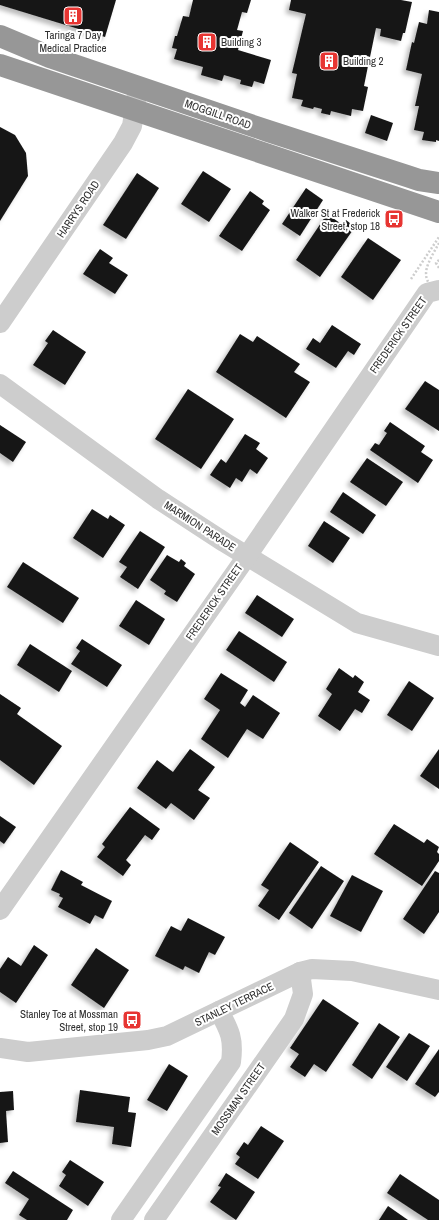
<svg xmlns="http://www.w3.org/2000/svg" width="439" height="1220" viewBox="0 0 439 1220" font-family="'Archivo Narrow',sans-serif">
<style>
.building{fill:#171717;filter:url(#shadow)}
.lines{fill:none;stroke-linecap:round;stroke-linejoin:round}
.path{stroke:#cdcdcd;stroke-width:2.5;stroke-dasharray:2 2;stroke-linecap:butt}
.minor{stroke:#cdcdcd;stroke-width:20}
.highway{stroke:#979797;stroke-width:22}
.path-bridge{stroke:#cdcdcd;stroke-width:2.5;stroke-dasharray:2 2;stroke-linecap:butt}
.labels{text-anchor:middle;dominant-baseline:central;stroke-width:4;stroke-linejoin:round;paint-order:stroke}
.poi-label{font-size:11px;fill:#303030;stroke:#fff;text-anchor:start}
.street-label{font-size:11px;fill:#303030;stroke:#fff}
</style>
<defs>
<filter id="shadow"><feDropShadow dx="-3.5" dy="3.5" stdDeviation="2" flood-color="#0004"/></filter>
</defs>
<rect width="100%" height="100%" fill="#fff"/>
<g class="building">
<path d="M0,0H116L105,37L0,5Z"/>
<path d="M193,0H251L247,13L242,12L237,30L243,31L238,50L271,60L264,84L254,81L252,87L240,84L241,80L224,75L222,81L201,75L203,67L174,59L177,49L172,48L175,36H177L183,16L189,17Z"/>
<path d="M291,0H401L412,2L405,33H403L401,41L380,36L381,29L376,28L370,57L365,55L363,65L368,66L364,86L368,87L363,111L352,109L351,116L331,111L330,115L321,113L322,109L314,107L313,109L301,106L303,100L292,98L297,74L292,73L306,14L289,10Z"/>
<path d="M429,10L439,12V141L436,140V142L422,140L424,132L414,130L419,106H415L422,74L406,70L412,42L414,43L419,22L427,24Z"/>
<path d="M371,115L393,123L387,141L365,133Z"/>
<path d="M0,127L15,135L26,153L28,176L0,221Z"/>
<path d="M203,171L231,189L209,222L181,204Z"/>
<path d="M137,173L159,188L126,239L103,225Z"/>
<path d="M306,188L323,200L300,236L282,224Z"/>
<path d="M250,191L264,201L262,204L270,210L242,251L219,236Z"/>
<path d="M327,214L340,223L339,225L341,227L346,220L355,227L320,277L296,260Z"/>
<path d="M368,238L401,260L373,300L341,277Z"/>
<path d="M100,249L113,258L109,263L128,275L115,294L83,274Z"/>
<path d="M332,325L361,344L354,355L348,351L336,368L306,349L313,338L320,343Z"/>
<path d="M53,330L86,352L65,385L33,365L48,343L45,341Z"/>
<path d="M240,334L253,342L257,336L300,364L294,372L310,382L286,418L216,372Z"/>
<path d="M425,381L439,390V431L405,409Z"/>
<path d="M188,389L234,419L201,469L155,439Z"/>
<path d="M390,422L425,446L421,452L433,460L418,483L370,450L375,443L379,445L387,433L384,431Z"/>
<path d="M0,425L26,442L13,462L0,453Z"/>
<path d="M245,434L260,443L256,449L268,458L257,474L250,469L242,482L236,478L230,488L210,475L221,459L226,463Z"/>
<path d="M367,458L403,482L386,506L350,482Z"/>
<path d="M343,492L376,515L363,534L330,512Z"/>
<path d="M92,509L108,519L110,515L125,525L103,558L73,538Z"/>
<path d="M324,521L350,538L333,563L308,546Z"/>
<path d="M140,531L165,547L138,589L120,577L127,567L119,562Z"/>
<path d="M167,555L179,562L181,559L186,563L184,566L195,574L177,602L164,594L166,591L150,580Z"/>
<path d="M23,562L79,598L63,623L7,587Z"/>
<path d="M257,595L294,619L282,637L245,613Z"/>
<path d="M136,600L165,619L149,645L119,626Z"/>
<path d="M239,631L287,662L274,682L226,650Z"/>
<path d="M82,639L122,665L107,687L71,664L80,651L76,648Z"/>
<path d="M30,644L72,671L59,692L17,665Z"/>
<path d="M339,668L353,678L355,675L364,682L358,692L370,700L362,713L355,709L340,731L318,716L332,694L326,689Z"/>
<path d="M221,673L248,690L240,703L245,707L253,695L280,713L263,739L247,729L228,758L201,739L220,710L204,699Z"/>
<path d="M409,681L434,698L412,731L387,715Z"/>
<path d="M0,694L21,708L17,714L62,746L34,785L0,760Z"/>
<path d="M190,749L215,767L198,790L210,798L194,820L171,803L166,809L137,788L157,760L173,772Z"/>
<path d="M439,749V789L420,776Z"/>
<path d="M130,807L160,829L152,840L145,835L126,860L131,865L123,876L97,857L105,847L102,844Z"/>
<path d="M0,816L16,827L4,844L0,841Z"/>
<path d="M394,824L424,843L427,839L439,847L437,852L439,854V861L422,886L374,854Z"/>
<path d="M290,842L319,862L279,920L258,906L269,890L261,885Z"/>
<path d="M321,866L344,881L312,929L289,913Z"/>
<path d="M61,870L83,882L81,885L112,901L103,919L95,915L90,924L58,907L63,898L59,896L60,894L51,890Z"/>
<path d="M435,871L439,873V912L424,934L403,919Z"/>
<path d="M352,875L383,891L361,932L330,916Z"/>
<path d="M188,918L225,937L215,955L209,952L199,973L185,966L183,970L155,956L171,926L181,931Z"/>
<path d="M34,945L48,955L16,1003L0,992V969L8,957L21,966Z"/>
<path d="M96,948L129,970L104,1008L71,985Z"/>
<path d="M323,999L359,1023L326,1072L314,1064L305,1077L290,1067L299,1054L290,1048Z"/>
<path d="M379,1023L400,1037L372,1079L352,1065Z"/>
<path d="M409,1033L430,1046L407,1081L386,1067Z"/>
<path d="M439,1049V1092L435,1097L415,1084Z"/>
<path d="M169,1064L188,1076L167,1111L147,1100Z"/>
<path d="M80,1090L130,1097L128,1112L136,1113L131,1147L112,1144L114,1127L76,1122Z"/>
<path d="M13,1091L14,1110L6,1111L8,1142L0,1143V1092Z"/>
<path d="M261,1126L284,1141L258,1179L235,1164L240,1157L236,1154L244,1142L248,1145Z"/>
<path d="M70,1160L104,1182L88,1206L59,1186L66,1175L62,1172Z"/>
<path d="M13,1171L73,1210L67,1220H27L19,1215L29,1199L5,1183Z"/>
<path d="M226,1173L255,1192L236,1220L210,1202L221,1187L218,1186Z"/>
<path d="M400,1174L439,1200V1220H428L387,1193Z"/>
<path d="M388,1206L408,1220H379Z"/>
</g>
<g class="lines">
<g class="path">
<path d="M439,260L436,263L439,268"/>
<path d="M411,279L439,237"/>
</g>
<g class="minor">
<path d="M0,323L123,143L132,126L137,94"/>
<path d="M0,384L158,499L224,542L357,623L439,646"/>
<path d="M0,910L247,556L427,293L439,290"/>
<path d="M0,1048L28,1052L148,1040L167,1036L300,972L312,969L352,971L439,990"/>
<path d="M121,1220L231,1062C234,1039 230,1031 219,1011"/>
<path d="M154,1220L294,1019L303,994L300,972"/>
</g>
<g class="highway">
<path d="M0,36L50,57L268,131L407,176L419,180L439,183"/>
<path d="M0,65L439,212"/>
</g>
<path class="path-bridge" d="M439,243C430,260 415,279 439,291"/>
</g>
<defs>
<symbol id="building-square" viewBox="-11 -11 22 22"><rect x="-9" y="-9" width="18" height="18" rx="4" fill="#e73532" stroke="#fff"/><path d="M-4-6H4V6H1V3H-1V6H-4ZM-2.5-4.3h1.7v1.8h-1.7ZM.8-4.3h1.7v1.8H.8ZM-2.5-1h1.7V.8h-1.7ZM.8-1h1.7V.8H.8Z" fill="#fff"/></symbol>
<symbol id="bus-square" viewBox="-11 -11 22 22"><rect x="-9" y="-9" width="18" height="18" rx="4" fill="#e73532" stroke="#fff"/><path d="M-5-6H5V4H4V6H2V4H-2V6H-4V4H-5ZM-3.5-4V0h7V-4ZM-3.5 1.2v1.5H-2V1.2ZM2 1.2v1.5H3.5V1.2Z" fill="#fff"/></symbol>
</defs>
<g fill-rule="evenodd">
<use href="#building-square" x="62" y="5" width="22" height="22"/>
<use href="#building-square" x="196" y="31" width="22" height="22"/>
<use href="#building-square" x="318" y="50" width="22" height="22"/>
<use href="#bus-square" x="383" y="208" width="22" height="22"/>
<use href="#bus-square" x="121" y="1009" width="22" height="22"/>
</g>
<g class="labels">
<g class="poi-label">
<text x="73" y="35" text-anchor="middle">Taringa 7 Day<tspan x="73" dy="13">Medical Practice</tspan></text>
<text x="221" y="42">Building 3</text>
<text x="343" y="61">Building 2</text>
<text x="380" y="213" text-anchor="end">Walker St at Frederick<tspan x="380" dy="13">Street, stop 18</tspan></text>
<text x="118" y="1014" text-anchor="end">Stanley Tce at Mossman<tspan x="118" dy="13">Street, stop 19</tspan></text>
</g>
<g class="street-label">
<text transform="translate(218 114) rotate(19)">MOGGILL ROAD</text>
<text transform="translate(78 209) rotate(-56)">HARRYS ROAD</text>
<text transform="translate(398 335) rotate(-55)">FREDERICK STREET</text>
<text transform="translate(200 526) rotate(33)">MARMION PARADE</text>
<text transform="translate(214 602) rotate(-55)">FREDERICK STREET</text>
<text transform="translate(234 1004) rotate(-26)">STANLEY TERRACE</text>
<text transform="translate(238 1099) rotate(-55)">MOSSMAN STREET</text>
</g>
</g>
</svg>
